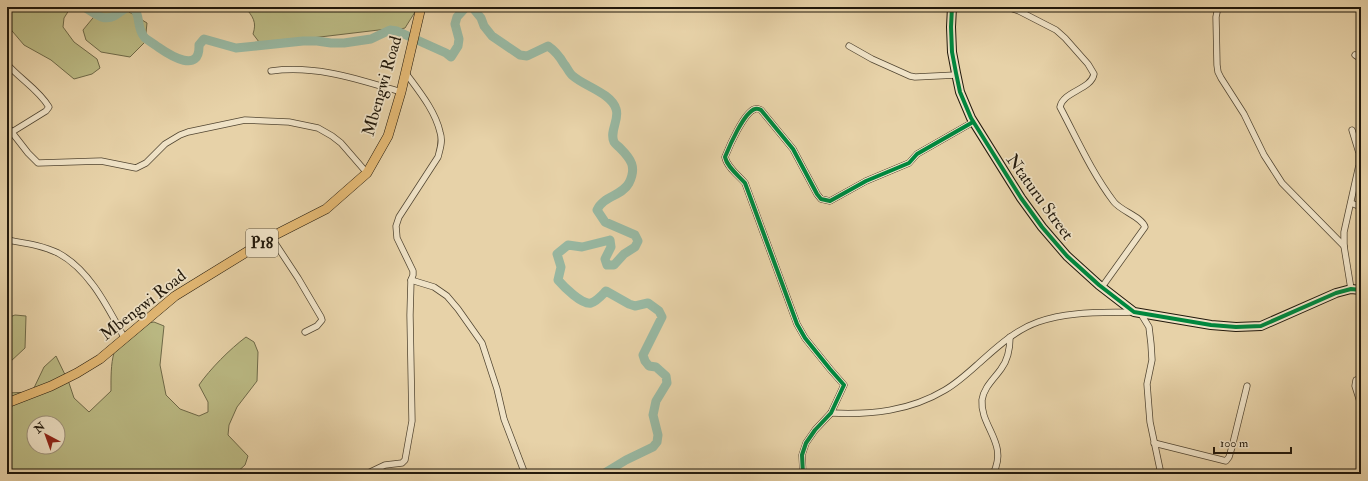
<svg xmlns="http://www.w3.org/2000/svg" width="1368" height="481" viewBox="0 0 1368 481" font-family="'IM FELL Double Pica',serif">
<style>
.green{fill:#bbba84;stroke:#6e6948;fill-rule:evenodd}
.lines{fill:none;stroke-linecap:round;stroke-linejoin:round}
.river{stroke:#98b8a2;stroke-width:9}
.street-casing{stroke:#524632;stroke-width:7}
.secondary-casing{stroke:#21180b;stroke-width:10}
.primary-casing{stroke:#21180b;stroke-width:10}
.street{stroke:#efe2c6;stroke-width:5.5}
.secondary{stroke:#efe2c6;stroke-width:8}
.primary{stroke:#e4b974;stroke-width:9}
.cycleway-casing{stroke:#efe2c6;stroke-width:6}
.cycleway{stroke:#00873e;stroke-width:4}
.labels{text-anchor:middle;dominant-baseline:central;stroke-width:3.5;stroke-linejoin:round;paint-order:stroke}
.shield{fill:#efe2c6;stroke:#5f5543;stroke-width:1}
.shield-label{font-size:16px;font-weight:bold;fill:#21180b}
.street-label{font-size:17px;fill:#21180b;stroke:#efe2c6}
</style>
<rect width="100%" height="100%" fill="#e7d2a8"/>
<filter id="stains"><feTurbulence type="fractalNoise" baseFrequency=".005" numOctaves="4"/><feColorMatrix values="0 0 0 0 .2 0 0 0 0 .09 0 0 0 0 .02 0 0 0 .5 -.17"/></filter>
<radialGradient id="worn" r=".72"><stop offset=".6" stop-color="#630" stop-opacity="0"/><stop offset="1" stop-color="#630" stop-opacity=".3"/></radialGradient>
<g class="green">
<path d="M7,7H71L64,18L63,27L74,42L97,59L100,68L92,74L74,79L51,60L24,45L7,25Z"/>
<path d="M93,7H121L147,23L145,42L130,57L101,52L86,40L83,30L97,13Z"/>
<path d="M245,7H409L415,12L405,28L396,30L387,29L278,42H259L253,34C257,22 253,17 245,7Z"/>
<path d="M15,315L26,316L25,348L10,362L7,389V318Z"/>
<path d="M154,322L164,326L160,365L166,395L180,409L199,416L208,412V402L199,385C210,369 230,349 246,337L254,342L258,352L257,381L237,407L229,425L228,435L248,456L245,465L235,474H7V393L32,392L44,367L56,356L69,383L74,398L89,412L111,391C111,364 110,338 138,325C143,323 149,323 154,322ZM34,423H58V447H34Z"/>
</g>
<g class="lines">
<path class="river" d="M84,7C93,12 103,22 114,16C121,12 123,8 131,7C133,9 135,10 136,12C140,19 137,29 145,38C149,41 154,44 158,47C171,56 200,74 199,45L204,39L236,48L303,41H317L331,43H344L371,39L390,30L397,31L446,53L451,57L458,46L459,39L455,24L457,17L466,7H472L481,18L484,26L492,36L520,55L527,56L548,46C554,50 560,57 564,64C567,67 569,73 573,76C584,86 611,93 616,109C620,119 609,131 614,142C615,144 618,146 620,148C631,159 637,167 629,183C622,196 603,196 597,210L605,222L635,235L638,241L635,247L624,254L614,265H607L605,259L611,247L610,240L582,247L568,245L557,254L561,267L558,280C564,287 582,305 591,303C597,301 602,295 606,291L629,304L635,306L648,303L659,311L662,317L643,355L645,361L649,366L656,367L666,376L667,383L656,401L653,415L658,435L657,442L653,447L626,460L603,474"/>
<defs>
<g id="street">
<path d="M1007,7L1019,11L1056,30L1065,38L1088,64L1094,74C1091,90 1063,91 1060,107C1077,139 1092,173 1114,202C1121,211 1142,217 1145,227L1102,287"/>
<path d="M1218,7L1216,17L1217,65L1218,72L1221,78L1244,114L1264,155L1282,183L1344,246"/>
<path d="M849,46L872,59L910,76L915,77L956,75"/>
<path d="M1355,55L1361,59"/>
<path d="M7,64C20,79 39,90 49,107L46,111L12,132"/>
<path d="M271,71C317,65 357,79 401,92"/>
<path d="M7,126L28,153L38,163L101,161L136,168L146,163L165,144L180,135L188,132L245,120L289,122L318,128L332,136L341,143L367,173"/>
<path d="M1351,203L1361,207"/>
<path d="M271,237L298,278L321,317L322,320L317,326L305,332"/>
<path d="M7,240C24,243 42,245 58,253C90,270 108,308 125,339"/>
<path d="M411,280L434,287L447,296L458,309L482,343L497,389L504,419L525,474"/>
<path d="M1351,289L1344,246V232L1359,165V153L1352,130"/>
<path d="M1141,314L1149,327L1151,344L1152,360L1147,384L1150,422L1161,474"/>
<path d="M1361,379L1356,380L1355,386L1361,405"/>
<path d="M831,413C871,415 910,411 945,390C957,383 968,373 978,364C996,348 1015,330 1038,322C1069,311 1101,313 1134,312"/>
<path d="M1154,443L1226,461L1229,457L1232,447L1247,386"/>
<path d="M366,474L385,465L402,463L405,460L412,421L410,315L411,280L413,275V271L397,238L396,226L399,217L438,157C440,149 443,141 440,132C435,110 418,90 405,72"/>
<path d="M803,474L802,455L806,443L815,430L831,413L844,385L830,369L805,338L797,324L745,183C738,175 727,167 725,157C729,147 744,112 755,109C758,108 758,109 761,110L793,149L817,194L821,199L830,201L866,181L909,163L917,154L973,122"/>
<path d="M993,474C1009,443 980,427 982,400C984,387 994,379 1001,369C1008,360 1010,349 1010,337"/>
</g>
<path id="secondary" d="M952,7L951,27L952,52L956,73L960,92L971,118L1021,198L1042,227L1067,256L1099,285L1134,312L1211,325L1236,327L1261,326L1336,293L1351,289L1361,290"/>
<path id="primary" d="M7,403L51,386L77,373L100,359L175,296L271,237L326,209L367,173L388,136L401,92L421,7"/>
</defs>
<use href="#street" class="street-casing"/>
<use href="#secondary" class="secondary-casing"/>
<use href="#primary" class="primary-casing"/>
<use href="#street" class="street"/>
<use href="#secondary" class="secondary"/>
<use href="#primary" class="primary"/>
<defs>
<g id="cycleway">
<path d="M952,7L951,27L952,52L956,73L960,92L971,118L1021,198L1042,227L1067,256L1099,285L1134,312L1211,325L1236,327L1261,326L1336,293L1351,289L1361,290"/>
<path d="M803,474L802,455L806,443L815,430L831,413L844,385L830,369L805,338L797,324L745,183C738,175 727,167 725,157C729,147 744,112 755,109C758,108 758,109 761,110L793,149L817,194L821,199L830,201L866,181L909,163L917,154L973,122"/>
</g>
</defs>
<use href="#cycleway" class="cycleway-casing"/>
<use href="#cycleway" class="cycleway"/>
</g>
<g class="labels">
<rect class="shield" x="246" y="229" width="32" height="28" rx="3"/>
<g class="shield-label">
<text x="262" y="243">P18</text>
</g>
<g class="street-label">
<text transform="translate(382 86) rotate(-74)">Mbengwi Road</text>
<text transform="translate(1040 197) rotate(54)">Ntaturu Street</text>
<text transform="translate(143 305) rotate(-38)">Mbengwi Road</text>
</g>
</g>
<rect width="1368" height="481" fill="none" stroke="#e7d2a8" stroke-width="24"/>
<rect x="8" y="8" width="1352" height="465" fill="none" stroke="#21180b" stroke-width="2"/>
<rect x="12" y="12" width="1344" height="457" fill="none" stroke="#21180b"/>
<g transform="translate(46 435) rotate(319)"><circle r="19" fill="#efe2c6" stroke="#9d917b"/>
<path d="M0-3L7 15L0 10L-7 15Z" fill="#8f2418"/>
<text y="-6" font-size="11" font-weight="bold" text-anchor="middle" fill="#21180b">N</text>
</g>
<path d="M1214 447v6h77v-6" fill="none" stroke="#21180b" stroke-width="2"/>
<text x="1220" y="447" font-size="12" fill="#21180b" stroke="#efe2c6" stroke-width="3" paint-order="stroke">100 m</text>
<rect width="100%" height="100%" filter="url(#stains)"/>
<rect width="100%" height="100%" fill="url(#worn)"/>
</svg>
